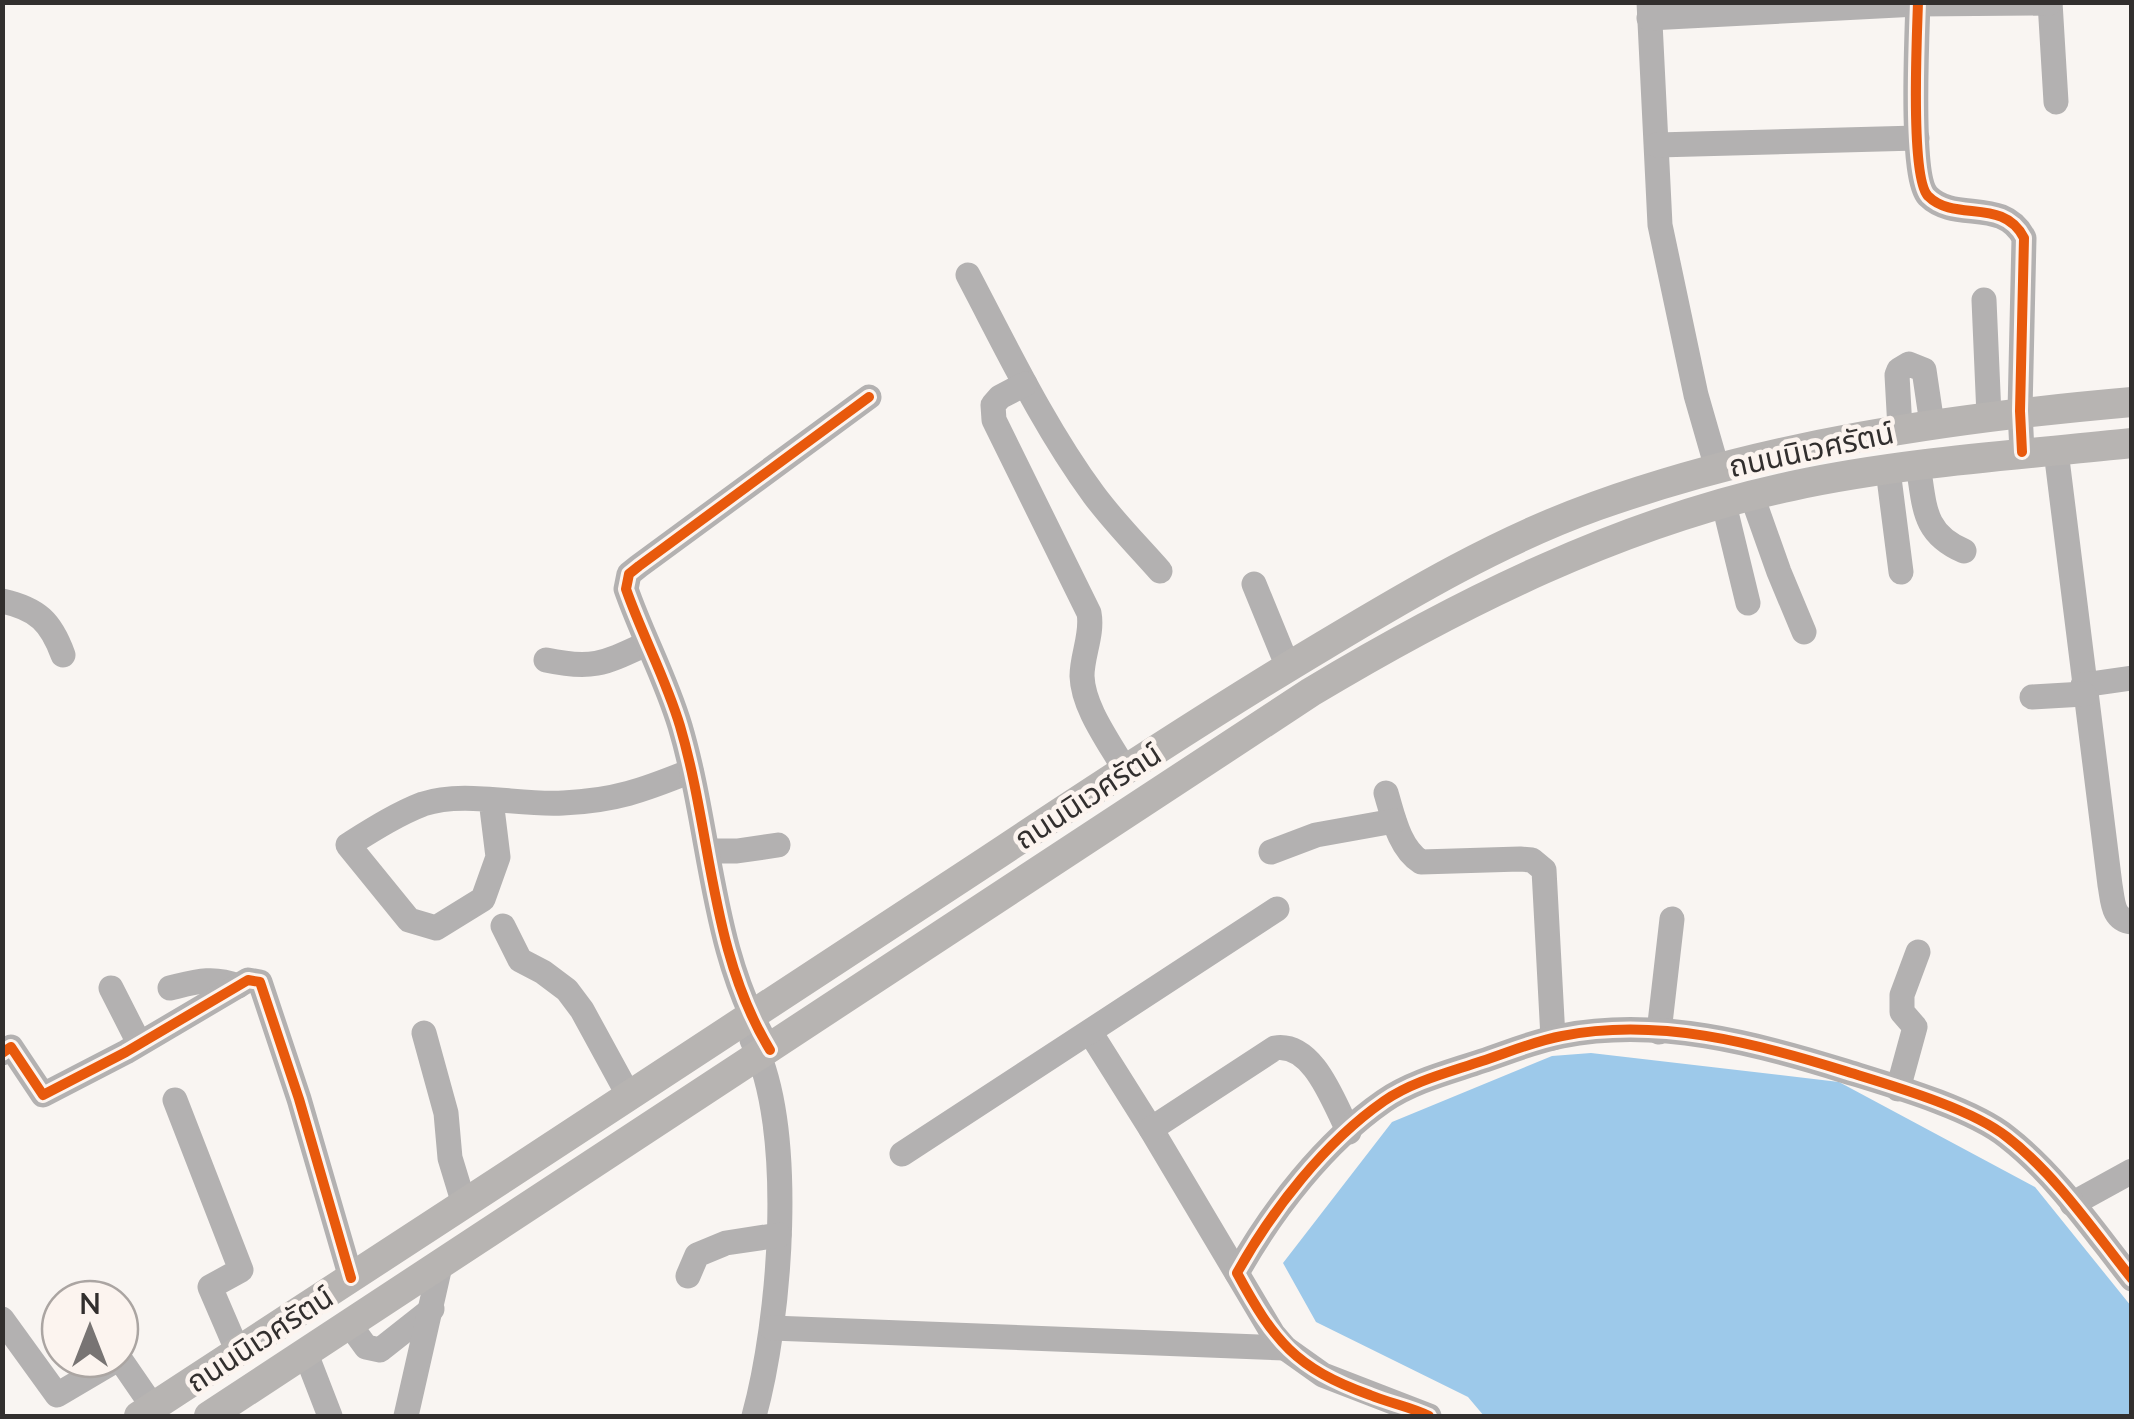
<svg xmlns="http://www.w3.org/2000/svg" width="2134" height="1419" viewBox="0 0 2134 1419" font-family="Lato,'Noto Sans Thai',sans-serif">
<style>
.water{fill:#9dc9ea}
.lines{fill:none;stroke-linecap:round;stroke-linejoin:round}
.minor{stroke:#b3b1b1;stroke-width:25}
.major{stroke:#b7b4b2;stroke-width:30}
.cycleway-casing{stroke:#fcf4ef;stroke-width:16}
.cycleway{stroke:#e8590c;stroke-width:10}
.labels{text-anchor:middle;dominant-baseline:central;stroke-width:9;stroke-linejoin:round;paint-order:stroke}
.street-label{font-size:30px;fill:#322f2e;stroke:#fcf4ef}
</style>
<rect width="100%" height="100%" fill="#f9f5f2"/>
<path class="water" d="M1591,1053L1839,1082L2035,1187L2131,1306V1416H1484L1468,1397L1316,1322L1283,1263L1392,1122L1552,1056Z"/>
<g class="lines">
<g class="minor">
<path d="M1649,2L1660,225L1696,395L1717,468"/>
<path d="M1918,2C1917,35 1910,177 1928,196C1955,223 2003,197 2024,238L2020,411L2022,452"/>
<path d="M2050,2L2056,102"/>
<path d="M1649,18L1917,4L2050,3"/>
<path d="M1657,145L1917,138"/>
<path d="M968,275C1007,349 1044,427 1094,495C1114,522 1138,546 1160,571"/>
<path d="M1984,300L1989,416"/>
<path d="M1025,384L1000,397L993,405L994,420L1089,613C1093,634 1082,655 1082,676C1083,708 1110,743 1125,770"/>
<path d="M1900,429L1897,375L1899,370L1909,364L1924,370L1932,424"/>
<path d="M2056,451L2110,885C2113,901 2112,920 2132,922"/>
<path d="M1918,465C1925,506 1922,533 1964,551"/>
<path d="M1888,470L1901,572"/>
<path d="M1752,496L1779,572L1804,632"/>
<path d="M1724,504L1748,603"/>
<path d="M1254,584L1288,667"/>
<path d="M2,601C38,609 51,622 63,655"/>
<path d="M546,660C593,670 605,663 646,644"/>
<path d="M2083,685L2132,678"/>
<path d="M2032,697L2084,694"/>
<path d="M1386,793C1393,816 1399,848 1421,862L1520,859L1532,860L1544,870L1553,1038"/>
<path d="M491,800L498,857L483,899L436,928L409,920L348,845C372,830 397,814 423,804C464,790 521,806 563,803C614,801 644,790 691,771"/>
<path d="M708,851H737L778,845"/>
<path d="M1271,852L1316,835L1394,821"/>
<path d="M503,926L520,960L543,972L567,990L582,1010L629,1096"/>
<path d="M111,988L139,1043"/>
<path d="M170,988C195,982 212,976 238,986"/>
<path d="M1090,1032L1151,1129L1273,1334L1285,1348L1323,1375L1429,1416"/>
<path d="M1659,1032L1672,919"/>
<path d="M424,1033L446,1113L450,1158L464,1204"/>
<path d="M752,1040C797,1128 780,1322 754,1416"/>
<path d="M770,1050C710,952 712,834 680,726C666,679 642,635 626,589L629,574L639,566L869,397"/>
<path d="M2,1053L11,1047L43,1095L126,1052L248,980L260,982L299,1099L351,1278"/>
<path d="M1898,1089L1915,1027L1902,1012V995L1918,952"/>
<path d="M175,1100L241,1270L210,1287L238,1352"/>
<path d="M1151,1129L1275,1048C1314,1042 1334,1104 1349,1132"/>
<path d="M902,1154L1277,909"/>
<path d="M2072,1204L2132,1171"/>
<path d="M1237,1273C1272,1210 1325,1142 1384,1101C1413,1081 1450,1072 1482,1061C1509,1052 1535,1041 1562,1036C1657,1017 1756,1043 1845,1071C1890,1085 1971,1108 2007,1137C2056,1175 2093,1230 2132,1279"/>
<path d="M688,1276L697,1255L726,1243L779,1235"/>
<path d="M2,1319L57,1395L118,1359"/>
<path d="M350,1325L366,1347L380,1350L432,1309"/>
<path d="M772,1328L1285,1348"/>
<path d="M306,1354L330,1416"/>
<path d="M120,1359L153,1407"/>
<path d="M406,1416L440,1266"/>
</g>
<g class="major">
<path d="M139,1416C422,1232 705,1046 987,861C1098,787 1209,714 1323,646C1411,593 1499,541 1596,506C1770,444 1949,418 2132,402"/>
<path d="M209,1416L1311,692C1459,603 1622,522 1792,486C1904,462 2018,455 2132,443"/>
</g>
<defs>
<g id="cycleway">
<path d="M1918,2C1917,35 1910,177 1928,196C1955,223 2003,197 2024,238L2020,411L2022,452"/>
<path d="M770,1050C710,952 712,834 680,726C666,679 642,635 626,589L629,574L639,566L869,397"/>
<path d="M2,1053L11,1047L43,1095L126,1052L248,980L260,982L299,1099L351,1278"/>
<path d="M1429,1416C1411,1407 1389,1403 1370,1395C1295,1368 1274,1341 1237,1273C1272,1210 1325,1142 1384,1101C1413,1081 1450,1072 1482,1061C1509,1052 1535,1041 1562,1036C1657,1017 1756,1043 1845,1071C1890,1085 1971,1108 2007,1137C2056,1175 2093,1230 2132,1279"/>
</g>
</defs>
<use href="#cycleway" class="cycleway-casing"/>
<use href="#cycleway" class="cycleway"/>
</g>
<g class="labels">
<g class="street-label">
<text transform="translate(1811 448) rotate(-12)">ถนนนิเวศรัตน์</text>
<text transform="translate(1087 795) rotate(-33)">ถนนนิเวศรัตน์</text>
<text transform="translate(259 1338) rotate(-33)">ถนนนิเวศรัตน์</text>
</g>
</g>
<rect width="2134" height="1419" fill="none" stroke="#322f2e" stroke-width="10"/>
<g transform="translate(90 1329)"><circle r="48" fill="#fcf4ef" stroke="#aba5a2" stroke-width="2.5"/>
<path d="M0-8L18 38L0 25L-18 38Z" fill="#787473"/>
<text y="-15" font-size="28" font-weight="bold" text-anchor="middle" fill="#322f2e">N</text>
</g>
</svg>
